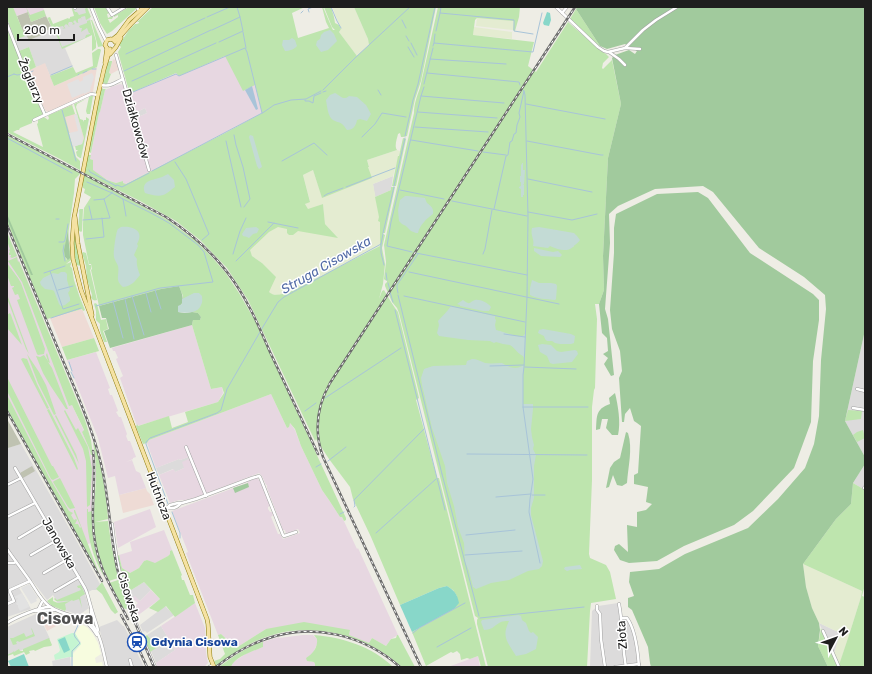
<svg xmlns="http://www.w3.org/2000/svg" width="872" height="674" viewBox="0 0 872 674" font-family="Rubik,sans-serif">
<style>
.residential{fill:#dcdbdb}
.commercial{fill:#eedbd5}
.industrial{fill:#e7d7e1;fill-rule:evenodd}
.education{fill:#f7fcdf}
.construction{fill:#bfc2b1}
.farmland{fill:#e4ecd1}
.grass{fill:#bee5ae}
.forest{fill:#a1ca9d}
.wetland{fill:#c3dbd5}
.park{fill:#c5f5d2}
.pitch{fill:#88d7c9}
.parking{fill:#e2e2e2}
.water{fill:#a8c4d9}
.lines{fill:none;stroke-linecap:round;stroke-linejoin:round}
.stream{stroke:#a8c4d9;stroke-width:1}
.minor-casing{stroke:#a2a2a2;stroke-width:3.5}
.major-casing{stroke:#8c7c0b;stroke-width:4.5}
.minor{stroke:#fff;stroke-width:2.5}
.major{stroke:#f5e2a3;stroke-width:3.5}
.rail-casing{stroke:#6c6c6c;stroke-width:2.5}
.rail{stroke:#fff;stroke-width:1;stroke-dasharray:3;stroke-linecap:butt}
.labels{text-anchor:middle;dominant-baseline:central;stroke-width:3;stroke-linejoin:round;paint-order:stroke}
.street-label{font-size:12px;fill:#1e1e1e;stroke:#fff}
.transit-label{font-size:12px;font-weight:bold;fill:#164399;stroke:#fff;text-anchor:start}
.water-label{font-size:13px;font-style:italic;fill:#526ba6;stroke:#fff}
.district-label{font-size:16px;font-weight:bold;fill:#515151;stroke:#fff}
</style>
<rect width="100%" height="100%" fill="#eeede5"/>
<g class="residential">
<path d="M71,7H86L91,21L88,22L92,35L65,48L73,67L50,76L45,64L36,67L29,47L19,51L15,40L24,36V35H26L29,40L42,35L41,33L76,18Z"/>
<path d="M145,108L147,113L136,118L135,113Z"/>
<path d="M393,176L391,190L375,197L373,184Z"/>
<path d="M865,330V457L845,421Z"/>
<path d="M21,444L76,540L100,584L96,590H92L85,594L89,608L79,615L61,609L53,595L47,600L32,580L18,586L31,609L7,617V448Z"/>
<path d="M188,457L189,459L184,468L175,472L173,469L159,475L156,468L179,459L180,460Z"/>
<path d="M865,464V490L853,483Z"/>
<path d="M144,582L151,590L140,601L135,597L132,598L128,592Z"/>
<path d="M618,603L621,621L627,619L631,626L636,643L638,667H590L592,611L598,606Z"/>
<path d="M165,606L174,615L147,633L145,631L143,632L140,625Z"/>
<path d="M38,613L50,639L7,656V627Z"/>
<path d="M117,620L123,626H124L144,667H109L99,627Z"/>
<path d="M819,623L836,631L841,632L834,654Z"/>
<path d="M161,626L175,650L156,663L151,651L158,647L147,635Z"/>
<path d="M70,657L71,667H53L52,661Z"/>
</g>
<g class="commercial">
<path d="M113,59L114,60L116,59L120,69L111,74L109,73Z"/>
<path d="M45,63L54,86L97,67L93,92L71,102L75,114H77L84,138L82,144L72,147L62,106L48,112L45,110L27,71Z"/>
<path d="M82,309L94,338L62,347L50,318Z"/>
<path d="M146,488L147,491L150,494L154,505L123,513L119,495Z"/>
<path d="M49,613H52L58,625L47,631L40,617Z"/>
</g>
<g class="industrial">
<path d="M13,7H43L46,16L31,22L28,12L16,16Z"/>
<path d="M245,47L262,113L126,184L123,183V181L116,183L107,180L92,170L93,160L90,159L99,113L100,112L105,90L110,88L111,87L120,84L123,85L127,95L176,73L179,76ZM145,108L147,113L136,118L135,113Z"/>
<path d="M7,232L42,316L72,405L84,431L82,432L89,448L92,458L94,468L92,521L94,542L85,545L7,407Z"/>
<path d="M192,325L211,389L222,387L223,393L218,402L137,426L120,378L123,376L116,359L118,358L115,351H113L112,348Z"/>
<path d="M96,352L110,388L108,389L110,395H112L118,411L116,412L119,417H121L127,434L126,436L128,441H130L136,457L133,458V459L126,462L132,460L136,471L140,473L146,488L119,495L115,476L108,478L98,438L67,360Z"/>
<path d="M271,394L287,428L290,423L295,430L301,446L322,490L329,500L340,517H342L357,549L358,548L398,635L391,639L386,646L372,638L369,643L348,635L350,631L266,629L236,648L221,634L218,635L186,553L188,552L172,511L247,483L249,481L257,478L260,481L270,506L268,507V509L270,512H272L273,515L271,517L278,534H280L283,539L300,533L298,529L286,534L285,530H283L267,488V485H266L262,476L259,473L197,497L185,500H179L170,503L159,475L174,469L175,472L184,468L182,462L189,459V457L180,460L179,459L156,468L147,443L149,440Z"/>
<path d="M150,509L156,527L118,548L114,522Z"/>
<path d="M164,530L172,550L170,551V554L168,556L154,564L147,560L144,561L139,568L130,573L122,568L119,555L132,551L130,542Z"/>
<path d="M151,590L160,599L137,616L134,607L138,603L132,598L135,596L140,601Z"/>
<path d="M195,603L205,628L206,653L208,663L206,665L205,667H157L156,663L175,650L161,626Z"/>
<path d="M303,635H313L317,639V644L313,653L311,656L306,658L311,662H314L315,664V667H231L232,663L247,653L263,647V642L279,637V638Z"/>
<path d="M478,656L480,667H448Z"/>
</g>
<path class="education" d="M81,624L88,628L93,634L98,643L101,654L95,658L96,663L102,662L103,667H73V654L81,644V642L75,634Z"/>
<g class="construction">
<path d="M28,12L31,22L46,16L52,28L42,33V35L29,40L26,35H24L17,16Z"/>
<path d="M7,419L21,444L8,448L7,447Z"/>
<path d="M32,466L35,471L23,478L20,473Z"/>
</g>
<g class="farmland">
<path d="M332,7H354L368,39L369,45L357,56L339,32L341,29Z"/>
<path d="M477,18L514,21L513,30L476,26Z"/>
<path d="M474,27L512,32V39L473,35Z"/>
<path d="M397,150L400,151L393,176L373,184L380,220V246L288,293L277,295L271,294L269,292L262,263L252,256L249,250L276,225L337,237L325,224L323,204L308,210L305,204L310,201L303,175L313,170L322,197L371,178L369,170L368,167L369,166L367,160Z"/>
<path d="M803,564L862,591L861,597L850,632L839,666L834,654L840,633L836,631L819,623L812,608L806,587Z"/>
</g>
<g class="grass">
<path d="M7,7H13L25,36L15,40L7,19Z"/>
<path d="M26,7L30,15L44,10L46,16L31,22Z"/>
<path d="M86,7H87L91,17L86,20L85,16L81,17L82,21L81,22L82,21L81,18L78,19V22H79L77,23L75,20L73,22L75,24L72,25L73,24L72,22H69L68,24L69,26H70L68,27L69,26L66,24L64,26L65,28H66L62,29L64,28L63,26L58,27L59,31L57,32L60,39H59L62,47L85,38L86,35L90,34V33H89L87,28L81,32L82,28H80L79,26L87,23V21L90,20L96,41V48L92,51V35L62,49L54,28H52L48,19L47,18L50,17L53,24L68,18L69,19L70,18V17L74,16L72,9L73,8L75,12H77L79,15L86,13L85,9L86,8Z"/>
<path d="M94,7H105L108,12L109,11L110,13L107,14L108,18L112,16L113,17L112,19H108L110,23L118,17V15L114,17V15H115L129,7H135L136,9L112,31L107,34L100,23Z"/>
<path d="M153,7H305L292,13L298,38L329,28L326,22L322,7H323L332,28L333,30H335L332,27L324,7H331L334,17L335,23L339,25L341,29L339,32L357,56L369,45L368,39L354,7H436L421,81L415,99L407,136L403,137H401L400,133L398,134C397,139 394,146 397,150L367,160L369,167H368L372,178L322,198L313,170L303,175L310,202L305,204L308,209L323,204L325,224L338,238L298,231L293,235H289L287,233V229L278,227L269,232L250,250L252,256L262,263L276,277L269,292C274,297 282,294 288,293L380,246V222L378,221L379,217L375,197L391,190V187H395L385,233H383V234L385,235L382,248L385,264L383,284L379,299L382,291L384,290L391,302L395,308L398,312L419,398L416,400L437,478H439L486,667H481L478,656L470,659L467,658L461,660L460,654L457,651L453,653L451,652L426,666L412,632L454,609L457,596L453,590L447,586L439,588L400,605L371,537L353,499L350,487L329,459L316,439L315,441L248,300L227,268L200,240L176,221L140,201L84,173L87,155H91L90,159L93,160V170L107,180L116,183L123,181V183L126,184L227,132L262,113L255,85L243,91L225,56L179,76L176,73L133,92L129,91L118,52L121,47L119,45L129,30L135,24H137L139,23V22H137Z"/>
<path d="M438,7H527L525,8L520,7L519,17L515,31L513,30L514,21L477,18L475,20L473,35L534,42L528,66L536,72L568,22L600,50L606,54L609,57L603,63L602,68L603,69L612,60L621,104L608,158L603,256L604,290L599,304H595L597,319L595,388L594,390L592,407V480L589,554L590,558L606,565L610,572L616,599L591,603L590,611L587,667H488L477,624V620L478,618L475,616L399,313L397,308L392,302L385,286V284L387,282V281L385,280L384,279L386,262L384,245L414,113C414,104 417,96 420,88Z"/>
<path d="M576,9L600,46L598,45L570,19Z"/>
<path d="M91,20H92L103,46L98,47Z"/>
<path d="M7,28L23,67H22L24,72H25L34,93H33L43,113L42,115L32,120V123L20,128L19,130H17L13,132L43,147L37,124L38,123V120L44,117L48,120L49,118L48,116L49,115L72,105L75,114L65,117L76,157L80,161V170L62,160L7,132Z"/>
<path d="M29,47L36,67L28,71L19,51Z"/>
<path d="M98,49H100L101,50L97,67L54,86L50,76L73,67L76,73L93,66L92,53Z"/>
<path d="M110,61H112V62L109,73L111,74L107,84H105V83L104,84L103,82L108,62Z"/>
<path d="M103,88V89H106L105,90L100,112L99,113L91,153L89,152L88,151L100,91Z"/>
<path d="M91,96H93L90,114H87L86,111L89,97Z"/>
<path d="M86,99L77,104L76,107L80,119L83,120L84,122V120H86V117L89,119L81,158H80L77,156L76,152L78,150H76L75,146L82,144L84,138L74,104Z"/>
<path d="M7,135L8,136L80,173L79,175L75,179L74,193L65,257L67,260L69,243L71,260L66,264L71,262V265L70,266L72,268L74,280L80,298L85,310L83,311L82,309L47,319L7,223Z"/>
<path d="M403,138L406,139L396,186H392L398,156H399Z"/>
<path d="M83,174L168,220L196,241L210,255L225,272L239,293L254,319L346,518V520L344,521L342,517H340L329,500L322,490L301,446L295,429L290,423L289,427L287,428L271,394L149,440L147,443L143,444L136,427L137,424L138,426L169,416L172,428L188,422L185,412L218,402L224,393L222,387L211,389L192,325L193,320H200L201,317L198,313L192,312L182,304L183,296L179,286L161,289L99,306L91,270L92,269L91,264H89L83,235V224L84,208L91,197L84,193L85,189L83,188V185H82Z"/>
<path d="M80,209H83L82,231L81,232L78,230C78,223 80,217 79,210Z"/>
<path d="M7,232L17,256L12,258L10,257L11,256V255H9V253L10,252L9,250L10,249L7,241Z"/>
<path d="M73,235L75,236L81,266L76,265L74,255Z"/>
<path d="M83,252L86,253L89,265H91V269L90,270L97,300C94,301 93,300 91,298L92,295L87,279L86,266L82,253Z"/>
<path d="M17,257L18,262L19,261L85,420L91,440L93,455H91L89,448L82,432L84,430L72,405L69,406L22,282L8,261Z"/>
<path d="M7,263L18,278L21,283L45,349L44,354L38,355L37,354L17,300L20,299L18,294L15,295L12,288L14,287V286H11L7,275Z"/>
<path d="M8,297L29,354L26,349L8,301Z"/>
<path d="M95,303L97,304L101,320L106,319L108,329L103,331L107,342H104C102,336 99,330 100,324L96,320V311L94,304Z"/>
<path d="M10,313L11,315L22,345L7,328V315Z"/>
<path d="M94,338L99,351L67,360L62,347Z"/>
<path d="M47,353L50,363L48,362L52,368L68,409H66L50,385L43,373L36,356L40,357L44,355L48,361L46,355Z"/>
<path d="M27,354L39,372L46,385L56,414L54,415L38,383Z"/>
<path d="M23,358L27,359L37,384L49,408L47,409L21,359Z"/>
<path d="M7,377L52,466H53L59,477L53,480L51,479L7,391Z"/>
<path d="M7,395L49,477L69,511L73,513L71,515L74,520L76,519L77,520L75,524H78L80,528L81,527L74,512V510H75L100,576L7,410Z"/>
<path d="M49,409L74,458L78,469L77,470L47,410Z"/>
<path d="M65,410L76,430L78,428L88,447L92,469L90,505L87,507L86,461L83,449L64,411Z"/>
<path d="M848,410L862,411L861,419L845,421Z"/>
<path d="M56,415L76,454L79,464L55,416Z"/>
<path d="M863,430L865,438L857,442L853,435L857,432Z"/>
<path d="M94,442C102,467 106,493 108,519L95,522L108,521L111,543L118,578L109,581C102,566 96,551 95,535C92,514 96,494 96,473C96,463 95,453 93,443Z"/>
<path d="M60,478L75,508L70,509L68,507L53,482L54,481Z"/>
<path d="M853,483L865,490V585L862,596L865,597V667H828L818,646L821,628L839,665L850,632L861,597L862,591L803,564L836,519L851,504Z"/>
<path d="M92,498C92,513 91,528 94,542C96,555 100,566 105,578C92,557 86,533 87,509H88V512L92,511Z"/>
<path d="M172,550L182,575L181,576L182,580H184L190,595H193L195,603L175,617L166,606L158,612L149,608L160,599L144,582L128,592L124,583H123L117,556L119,555L122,568L130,573L139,568L144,561L147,560L155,563L168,556L170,554V551Z"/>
<path d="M118,580H119L128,608L126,609L123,608L109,583Z"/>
<path d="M102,582L118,612L115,614L111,610L102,594L96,589Z"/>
<path d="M81,585L85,594L80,597L82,608L79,599L73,601L72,600L65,604L66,609L65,611L52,606L47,601L53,597V601L58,603L70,601C67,600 61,602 56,601L54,599L55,598L57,600L81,590L80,588H78L77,586Z"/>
<path d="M64,615L69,617V621L59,625H57L55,618V616L61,618Z"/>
<path d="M304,622L350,630L349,635L369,643L372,638L386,646L391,639L396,638L397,635H398L415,667H402C368,635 310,620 266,637C248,643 231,655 216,666L214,661L220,659L225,654L218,635L221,634L236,648L266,629Z"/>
<path d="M31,628L32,629L35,636L19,642L18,641L16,642L17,644L13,645L10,638H13L24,633L26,637L33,634Z"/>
<path d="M147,635L158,647L150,652L144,638V637Z"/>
<path d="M314,635C342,637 373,647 393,667H315V664L314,662L307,661L306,658C313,654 318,647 317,639Z"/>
<path d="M49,638L52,645L51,646L44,647L35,651L34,650L29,651L30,653L26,655L24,652L14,656L13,654L7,656V655L13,652V651L14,652L19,649L20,651H23V649Z"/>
<path d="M263,642V647C254,651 234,657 231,667H219C230,659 250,644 263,642Z"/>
</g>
<g class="forest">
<path d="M577,7H865V330L845,421L865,457V464L853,483L851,504L836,519L803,564L806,587L812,608L819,623L820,630L818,646L828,667H651L650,663L648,647L632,610L628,607V598L634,596L629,582L630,572L659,569L685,554L748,528L778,499L805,468L814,444L819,416L821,360L826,309L825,295L804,277L759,248L713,192L703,186L655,189L618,206L609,214L610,243L605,309L608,319L614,375L611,376L604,364L608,358L603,354L608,351L607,338L602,333L599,304L604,290L603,256L608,158L621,104L612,58L615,55L629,50L635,54L637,51L625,44L607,49L600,46L576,9Z"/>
<path d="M698,192L708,198L750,253L813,294L819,300V320L813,361L811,422L794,468L753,511L734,525L684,546L657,561L629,563L620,560L614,550L615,546L619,544L628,552L627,525L637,527V512L646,510L652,504L646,502L648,487L634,484V475L638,473L641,426L637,423L634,421L630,408L625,414L624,422H622L619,378L622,371L620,351L612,329L610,310L614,253V228L616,214L657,194Z"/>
<path d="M7,214L33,275H31L7,219Z"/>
<path d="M68,231L70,258L68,260L65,257L64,250Z"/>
<path d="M179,286C181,291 184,297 182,303C181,306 179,308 178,312L185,313L192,312L198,313L201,317L200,320H193L192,325L110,348L104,331L109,329L106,318H102L99,306L161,289Z"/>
<path d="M615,393C618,405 621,423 618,435H612L606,428L608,419H602L600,429L596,430C597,417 595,409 610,404L609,398Z"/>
<path d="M626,432L628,433C633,449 628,467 627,483L622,486L617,485L613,475L609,487L606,488L610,468L614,462L620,458Z"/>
<path d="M248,483L249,487L235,493L233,488Z"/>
</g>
<g class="wetland">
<path d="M330,30L334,34L337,41L328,50L321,52L316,45L317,41L320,39L321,35L324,32Z"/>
<path d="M292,38L295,40L297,46C295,49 289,51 285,51L282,45L283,40H289Z"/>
<path d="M335,93C341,96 343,101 349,96L357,97L366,105L371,114L367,121L360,119L357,120C356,126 353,130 347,130C341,121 341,124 333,120C328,117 327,106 326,100L330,95Z"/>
<path d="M250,135L253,136L262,167L259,169L257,166L249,137Z"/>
<path d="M522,163H523V170H525L524,184H523L524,185V195H523V197H521V189L519,188V187L521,186V182H520V176H521V165L522,164Z"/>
<path d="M168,174L174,180L175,187C172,189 170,191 167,193C161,198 152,195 145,193C140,180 154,180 162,177C164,176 166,175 168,174Z"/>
<path d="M405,196H408L425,198L426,201L427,203C431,206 434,208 433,214C426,219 420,225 418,233H416L411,231L406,226L402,224L399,221L398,210L400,200Z"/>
<path d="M121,227C132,226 145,230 137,244L138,246L134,255L137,259C136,264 138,270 140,275C135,281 132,286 123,287C114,280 120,274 118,266C117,263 115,261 114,257C113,254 116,231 118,229C119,228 120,228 121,227Z"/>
<path d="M256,227L259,229L257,233L253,234L249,238L247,237L243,236L242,234L246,228Z"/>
<path d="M539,227L574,233L577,236L580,240C579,242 577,243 575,245C574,245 574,247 573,247C566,253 557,249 550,246L548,248L533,246C535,240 530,235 532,228Z"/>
<path d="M534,248L553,252L558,251L562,255L560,257L541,256L534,251Z"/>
<path d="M61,272H65L67,274V280L70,290L68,293L70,298V301L65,305L61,306L59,304L54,291L52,290L45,289L41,285L40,282L43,278L53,273L58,274Z"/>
<path d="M532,280L539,283H551L556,284L557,286L556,299L555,300C546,299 537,299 530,295V288Z"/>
<path d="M194,293H199L202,296C202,299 203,302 201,305C198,314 186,313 178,312V306L182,304V299Z"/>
<path d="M463,300C471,306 469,302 475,300C480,299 488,303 491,307L489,311H483L460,306V305L457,304Z"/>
<path d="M451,306L495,316V319L496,320L495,325L496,330C502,331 518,338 523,336C524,335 525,334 526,333L525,357L524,358L523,356C518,354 515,348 510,345L503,344L496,342L494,343L490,341L468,340L439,336L437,333L439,325L438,321C442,316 447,312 451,306Z"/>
<path d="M543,329L571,334L575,336L574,343L571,344H560L555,343L552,341H547L545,339L544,336L538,333L539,330Z"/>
<path d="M542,344L551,345L557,351L561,352L575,350L577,351L578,354L572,362L553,364L550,363L547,356L540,352L538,345Z"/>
<path d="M472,359C477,359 480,361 485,363C491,364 496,363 502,363C510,368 516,370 524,365L523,375V404H533V409L531,429L532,437L534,445L533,449L536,455L534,466V498L531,508V515L543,561L542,566L539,569L528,571L509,580L491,583L476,589L473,587L469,571L465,562L464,543L458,527L454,506L447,483L445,466L432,428L422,385L421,378L424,369L433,366L466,365L467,361Z"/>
<path d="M580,565L582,569L570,570L567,571L564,569L565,567Z"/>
<path d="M518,615L521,616L522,620L526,623L529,631L531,633L533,632L538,637L536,649L526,654L516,656C508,642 501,638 509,621C506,621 502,621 499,623C494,626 492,630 484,630L481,622L482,620Z"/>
</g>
<path class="park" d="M72,633H75L81,644L73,652V657H69L55,660L54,655L59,652L60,650L57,639Z"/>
<g class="pitch">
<path d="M547,12L550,13L551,20L549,26L544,25L543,23Z"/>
<path d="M447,586C455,591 457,594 459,603L454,609L412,632L400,605L439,588Z"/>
<path d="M65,637L70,650L64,653L58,640Z"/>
<path d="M24,654L29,667H11L8,661Z"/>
</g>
<g class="parking">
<path d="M92,73L94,77L90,90L91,91L84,94V93L72,98L67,84L78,79L80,82L83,80V77Z"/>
<path d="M77,114L83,138L82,144L73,147L69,133L78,131L74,115Z"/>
<path d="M29,584L38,598L36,599L37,601L31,604L21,588Z"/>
<path d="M22,593L28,603L29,607L20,611L18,607V605H17L16,603H17L16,600L18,599L17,598L15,599L14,597Z"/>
</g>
<path class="water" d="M252,86L258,109L256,110L245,90Z"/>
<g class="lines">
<g class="stream">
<path d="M331,7L337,21L341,28"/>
<path d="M441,7L440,13L514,20V31L533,34"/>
<path d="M309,12L308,9L313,7"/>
<path d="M301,13L303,11"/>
<path d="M207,17L230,7"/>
<path d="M402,20L406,28"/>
<path d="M212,30L240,17L237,7"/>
<path d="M436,31L440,13"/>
<path d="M243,32L246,48"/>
<path d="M406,36L409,41"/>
<path d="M219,42L243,31L240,17"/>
<path d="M411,43L417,55"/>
<path d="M434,43L435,34"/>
<path d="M433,46L434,43L533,52L542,13"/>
<path d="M408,47L414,57"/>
<path d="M126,54L205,18"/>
<path d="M430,59L506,64"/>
<path d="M26,66L28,70"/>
<path d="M22,67L24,72"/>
<path d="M92,69H96"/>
<path d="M124,71L211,30"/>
<path d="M29,73L33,71"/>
<path d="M83,73L87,71"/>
<path d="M427,73L519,82L520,85"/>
<path d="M14,74L17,75L24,74"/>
<path d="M51,75L72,66"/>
<path d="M78,75L79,74"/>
<path d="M7,77L14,74"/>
<path d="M132,81L216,43"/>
<path d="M424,84L433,48"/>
<path d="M424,87L421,96L504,103"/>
<path d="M323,90L356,57L410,7"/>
<path d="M378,90L381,95"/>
<path d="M523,90L524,91L525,95L528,216L527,297L524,367L523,375V407L533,479L530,499L529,512L540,563"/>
<path d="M133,92L176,74L179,76L245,48L247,52L262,113"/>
<path d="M323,92L326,91"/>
<path d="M305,100V101H309L313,103L314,96L321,93"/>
<path d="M526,104L605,119"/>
<path d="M62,110L76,161"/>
<path d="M418,112L497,118"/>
<path d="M415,127L488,132"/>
<path d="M234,135L236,145L243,167L250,199L244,207"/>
<path d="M405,136L413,100L418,84L435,7"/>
<path d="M362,137L375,124L382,113L406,117"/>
<path d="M7,138L72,173"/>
<path d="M411,140L478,151"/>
<path d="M226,141L241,207"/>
<path d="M527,141L601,155H603"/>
<path d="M483,152L506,155"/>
<path d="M282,161L314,143L327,155"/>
<path d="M175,162L186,179L209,234L202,240"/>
<path d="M89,170L90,172L107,181L116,186"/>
<path d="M152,171L264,112L274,105L291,100L306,99L321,91"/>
<path d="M528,179L592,192"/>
<path d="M87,182L112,193V192"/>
<path d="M115,186L117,185L122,187L149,173"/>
<path d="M394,186L405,138"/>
<path d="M346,187L395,168"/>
<path d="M400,190L444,199"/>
<path d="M324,196L327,194L343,188"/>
<path d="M94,200L104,199L112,193L123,199L126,216"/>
<path d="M452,201L527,216"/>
<path d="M89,206L92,219"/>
<path d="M494,209L506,156L508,155L510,142L512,141L514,134L516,133L517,125L520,117L519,113L524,91"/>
<path d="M528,212L572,220L597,214"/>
<path d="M56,219H59"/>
<path d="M83,220L110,218L104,199"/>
<path d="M268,222L298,228"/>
<path d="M383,233L394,187"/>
<path d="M86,239L104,237L102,218"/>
<path d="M59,242H64L65,240L68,224"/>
<path d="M381,244V253L384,265"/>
<path d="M64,245L63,251L65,261"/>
<path d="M412,252L387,246L391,222L421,96"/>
<path d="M416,253L527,275"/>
<path d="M233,254L240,231L246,218"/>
<path d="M483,254L485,249L492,210"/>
<path d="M236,261L274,223"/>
<path d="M50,271L63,309L79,304"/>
<path d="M409,272L559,304"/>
<path d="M44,273L65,266"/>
<path d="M386,273L387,280"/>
<path d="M388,283L390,290"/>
<path d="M58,290L73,286"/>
<path d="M155,290L161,309"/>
<path d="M390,292L393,302"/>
<path d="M146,293L151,312"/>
<path d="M398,293L397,288V285L418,254"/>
<path d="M398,295L442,474"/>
<path d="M132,296L144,335"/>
<path d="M404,296L525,322"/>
<path d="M125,299L134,339"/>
<path d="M113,301L123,338"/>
<path d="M96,306L160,288L213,282L204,252L198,245L169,223L151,213L123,199"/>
<path d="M395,310L445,510"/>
<path d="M51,318L81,308"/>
<path d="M261,330L278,302L284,297L381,244L383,234"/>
<path d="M504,334L525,337"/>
<path d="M69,362L72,371"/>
<path d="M490,366L524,365"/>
<path d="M525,367L576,369"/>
<path d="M71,372L74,378"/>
<path d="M325,398L401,348"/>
<path d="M523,407H588"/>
<path d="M305,411L316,403"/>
<path d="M467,454L587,455"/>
<path d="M328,461L346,447"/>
<path d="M316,467L321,464"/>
<path d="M442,474L479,616"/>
<path d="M532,495H545"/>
<path d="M496,497L531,494"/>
<path d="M168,504L146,444V442L150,438L217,413L221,410L227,389L260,332"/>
<path d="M354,507L355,506L354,500L424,429"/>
<path d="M172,512L180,533V538"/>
<path d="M340,514L344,512"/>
<path d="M376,533L436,479"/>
<path d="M466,535L515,530"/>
<path d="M465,555L522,551"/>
<path d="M480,618L584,607"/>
<path d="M413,633L419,628L465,603"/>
<path d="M437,647L471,628"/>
<path d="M72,667V651L80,643L75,637L74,634L80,621"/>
</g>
<defs>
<g id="minor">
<path d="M74,7L75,8"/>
<path d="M91,7L99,27L106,41"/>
<path d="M107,7L112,15L125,7"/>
<path d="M137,7L139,11"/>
<path d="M556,7L598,47L604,51L608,52L625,48L643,30L656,20L677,7"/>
<path d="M562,13L567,7"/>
<path d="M7,24L25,70L45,115"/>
<path d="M625,48L640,49"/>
<path d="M609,52L619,59L625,65"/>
<path d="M116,55L149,170"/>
<path d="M101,85C111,87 114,83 123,79"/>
<path d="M34,120L91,94L98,95"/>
<path d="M857,389L865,391"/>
<path d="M853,408L865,410"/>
<path d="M186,447L206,496"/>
<path d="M15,468L85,588C88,594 89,601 91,607C93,615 96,622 98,630L97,632"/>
<path d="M7,485L21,478"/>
<path d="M864,488L865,487"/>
<path d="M168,508C173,509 178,507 181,503"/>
<path d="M165,510L170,505L178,503H182L196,499L252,478L259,476L260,477L283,535L284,536L296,532"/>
<path d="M7,517L35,503"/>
<path d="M112,524C114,546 118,568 124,589C131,616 144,641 155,667"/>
<path d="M19,538L46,522"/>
<path d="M7,549C15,561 24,572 32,584C37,592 42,601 49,606C57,612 69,615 78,617C101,621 102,649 107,667"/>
<path d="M31,555L57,540"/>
<path d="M7,563H14L16,562"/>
<path d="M44,573L68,559"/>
<path d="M55,591L79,577"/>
<path d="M7,604L14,601L10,592V590L30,581"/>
<path d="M619,604C623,624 622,646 626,667"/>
<path d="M597,606V610L600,614L601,639L605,667"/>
<path d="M39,608L42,602"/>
<path d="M91,609V622"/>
<path d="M35,611L54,610"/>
<path d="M77,618C87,621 92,627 97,635"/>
<path d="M621,618H627C636,630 638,653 639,667"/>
<path d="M7,623C14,618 42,606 50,607"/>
<path d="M823,631L839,667"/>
<path d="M130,660L132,667"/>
<path d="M209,667L213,665"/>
<path d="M615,667L639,664"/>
</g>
<g id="major">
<path d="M113,39L118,35L129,20L144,7"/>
<path d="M115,42L131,24L148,7"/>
<path d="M107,48L105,45L107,40L111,39L115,41"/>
<path d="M110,49L104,69L98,95L74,218L72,243L73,259L81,290L207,619L208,624L210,657L214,667"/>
<path d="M110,54L116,47L121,38"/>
<path d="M105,63L107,48"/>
<path d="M75,217L78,244L92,315"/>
</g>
</defs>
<use href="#minor" class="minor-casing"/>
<use href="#major" class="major-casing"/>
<use href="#minor" class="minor"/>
<use href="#major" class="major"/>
<defs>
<g id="rail">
<path d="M7,134L166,217C189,232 210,250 227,272C246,296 258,324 270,352C286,386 302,420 318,454"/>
<path d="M7,225C25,268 43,312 61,356C74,387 88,417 97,449C109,488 109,529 117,568C125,603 140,634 154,667"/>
<path d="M7,411L102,581"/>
<path d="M93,451C96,474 92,498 93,522C94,562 110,585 128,619"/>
<path d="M121,615L136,643L147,667"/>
<path d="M216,667C231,655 248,645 266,639C312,622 364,635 400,667"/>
<path d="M421,667L323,457C314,432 317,406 330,383L575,7"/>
</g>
</defs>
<use href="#rail" class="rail-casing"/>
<use href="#rail" class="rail"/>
</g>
<defs>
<symbol id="station-ring" viewBox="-11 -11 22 22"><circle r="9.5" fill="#fff" stroke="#1a4fb4" stroke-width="1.5"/><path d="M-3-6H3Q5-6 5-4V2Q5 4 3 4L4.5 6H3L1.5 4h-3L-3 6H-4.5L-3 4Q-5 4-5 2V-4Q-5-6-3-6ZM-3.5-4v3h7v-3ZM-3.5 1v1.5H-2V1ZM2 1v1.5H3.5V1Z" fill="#1a4fb4"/></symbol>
</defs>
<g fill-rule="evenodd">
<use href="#station-ring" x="126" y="631" width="22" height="22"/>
</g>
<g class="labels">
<g class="street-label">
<text transform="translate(31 81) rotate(67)">Żeglarzy</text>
<text transform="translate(136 124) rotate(74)">Działkowców</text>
<text transform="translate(159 496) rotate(69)">Hutnicza</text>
<text transform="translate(59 543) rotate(60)">Janowska</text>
<text transform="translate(129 597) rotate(72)">Cisowska</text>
<text transform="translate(622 635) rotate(-94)">Złota</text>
</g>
<g class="transit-label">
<text x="151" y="642">Gdynia Cisowa</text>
</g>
<g class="water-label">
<text transform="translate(326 265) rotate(-30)">Struga Cisowska</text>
</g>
<g class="district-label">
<text x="65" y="618">Cisowa</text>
</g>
</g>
<rect width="872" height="674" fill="none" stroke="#1e1e1e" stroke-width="16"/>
<g transform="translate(836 638) rotate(49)" stroke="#ffffff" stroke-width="3" paint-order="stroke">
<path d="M0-3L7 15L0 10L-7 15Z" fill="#1e1e1e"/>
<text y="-6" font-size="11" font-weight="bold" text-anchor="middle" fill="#1e1e1e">N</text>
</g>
<path d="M18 34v6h56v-6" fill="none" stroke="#1e1e1e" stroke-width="2"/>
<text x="24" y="34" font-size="12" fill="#1e1e1e" stroke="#ffffff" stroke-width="3" paint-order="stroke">200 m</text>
</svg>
